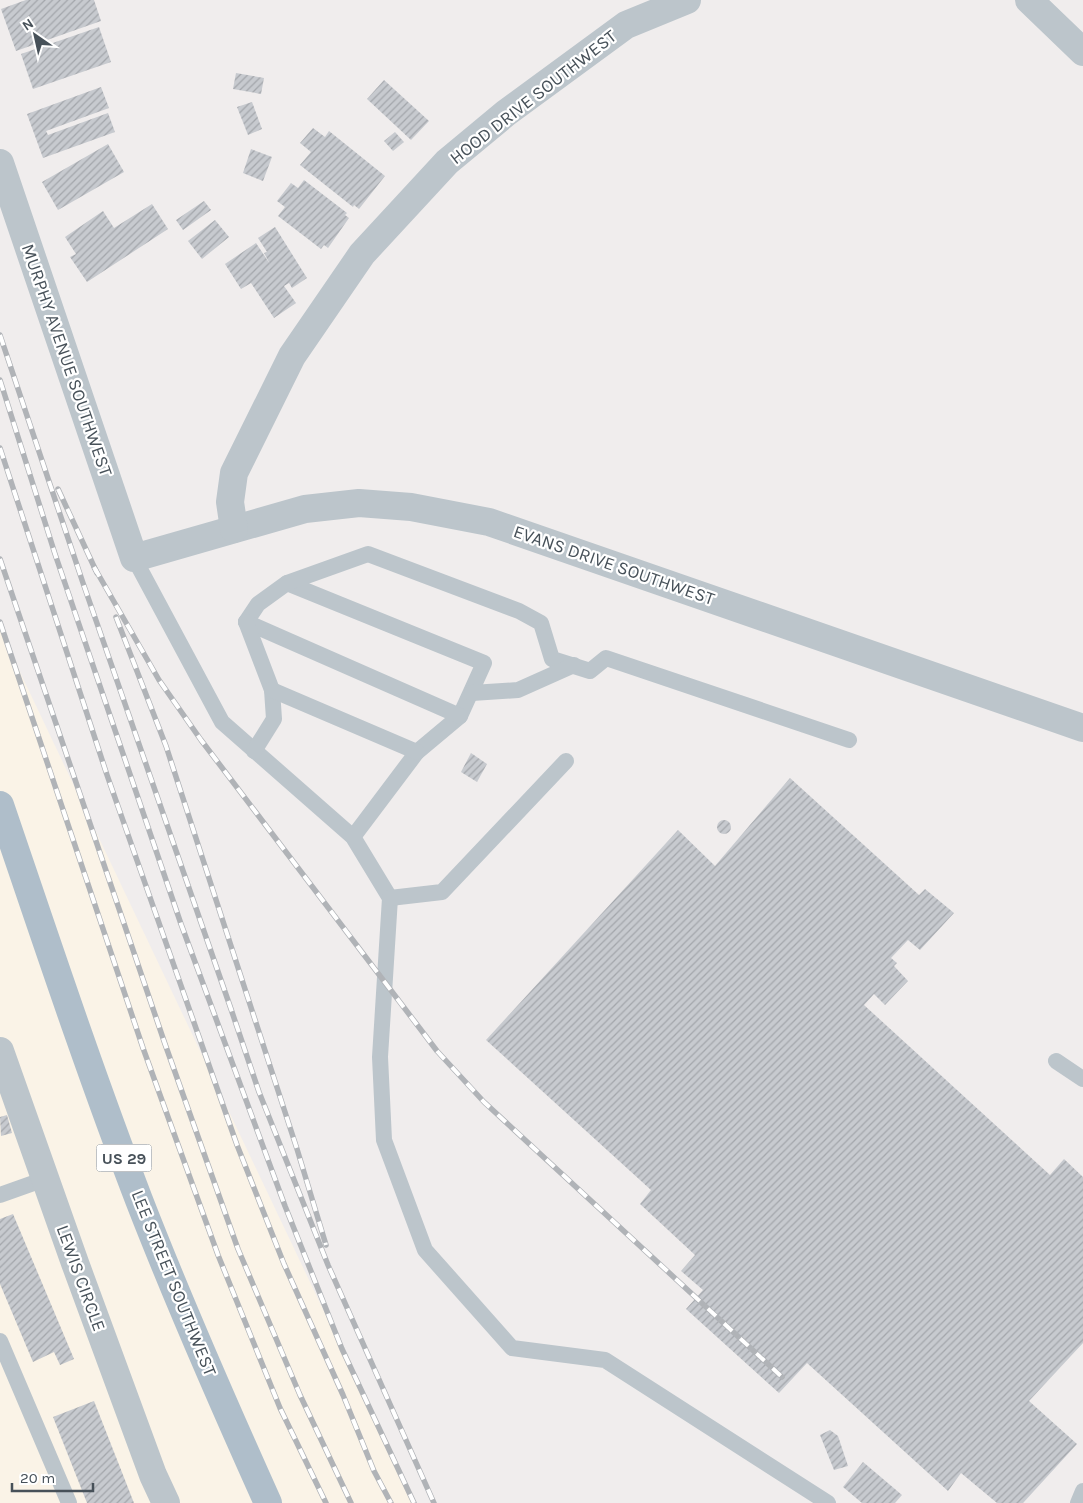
<svg xmlns="http://www.w3.org/2000/svg" width="1083" height="1503" viewBox="0 0 1083 1503" font-family="Karla,sans-serif">
<style>
.commercial{fill:#faf3e7}
.building{fill:url(#building-hatch)}
.lines{fill:none;stroke-linecap:round;stroke-linejoin:round}
.service{stroke:#bcc5cb;stroke-width:16}
.minor{stroke:#bcc5cb;stroke-width:28}
.primary{stroke:#afbeca;stroke-width:28}
.rail-casing{stroke:#b0b3b7;stroke-width:5.5}
.rail{stroke:#fff;stroke-width:4;stroke-dasharray:11;stroke-linecap:butt}
.labels{text-anchor:middle;dominant-baseline:central;stroke-width:4.5;stroke-linejoin:round;paint-order:stroke}
.shield{fill:#fff;stroke:#7e858b;stroke-width:1}
.shield-label{font-size:16px;font-weight:bold;fill:#475159}
.street-label{font-size:18px;fill:#475159;stroke:#fff}
</style>
<defs>
<pattern id="building-hatch" width="6" height="6" patternUnits="userSpaceOnUse" patternTransform="scale(1.25)"><rect width="6" height="6" fill="#c7cacf"/><path d="M-1 1l2-2M0 6l6-6M5 7l2-2" fill="none" stroke="#a3a6ab"/></pattern>
</defs>
<rect width="100%" height="100%" fill="#f0eded"/>
<path class="commercial" d="M0,630L415,1503H0Z"/>
<g class="building">
<path d="M26,0H94L101,21L16,51L1,9Z"/>
<path d="M99,27L111,62L33,89L21,54Z"/>
<path d="M236,73L264,78L261,94L233,89Z"/>
<path d="M384,80L429,121L411,140L367,99Z"/>
<path d="M101,87L109,108L46,131L48,135L108,113L115,132L43,158L27,114Z"/>
<path d="M252,102L262,129L248,135L237,107Z"/>
<path d="M313,128L325,137L329,131L385,176L359,209L354,205L353,207L300,165L311,152L300,143Z"/>
<path d="M395,132L404,142L393,151L384,141Z"/>
<path d="M108,144L124,172L58,210L42,182Z"/>
<path d="M251,149L272,157L263,181L243,173Z"/>
<path d="M304,180L347,213L345,215L349,218L328,248L324,245L321,249L278,216L285,207L277,201L291,183L298,188Z"/>
<path d="M204,201L211,210L183,230L176,220Z"/>
<path d="M152,204L168,229L87,282L70,257L76,254L65,237L103,211L114,228Z"/>
<path d="M215,220L229,237L202,259L188,241Z"/>
<path d="M275,227L307,278L292,288L289,283L284,286L296,303L274,318L251,283L241,289L225,264L256,243L270,264L264,253L267,252L258,238Z"/>
<path d="M471,753L487,764L477,782L461,772Z"/>
<path d="M790,778L919,895L925,889L954,913L920,950L908,940L891,958L897,963L894,966L908,981L885,1005L874,994L864,1005L1050,1175L1064,1159L1083,1177V1343L1029,1401L1077,1444L1023,1503H997L961,1473L948,1491L807,1363L779,1393L686,1309L703,1290L681,1271L695,1255L640,1204L651,1190L486,1040L678,830L715,866Z"/>
<circle cx="724" cy="827" r="7"/>
<path d="M7,1115L12,1133L1,1136L0,1117Z"/>
<path d="M13,1214L74,1359L60,1365L54,1352L33,1362L0,1284V1219Z"/>
<path d="M94,1401L134,1503H87L53,1417Z"/>
<path d="M830,1430L838,1436L848,1466L834,1470L820,1435Z"/>
<path d="M863,1462L902,1495L895,1503H862L843,1487Z"/>
</g>
<g class="lines">
<g class="service">
<path d="M134,558L222,722L353,837L390,898L380,1057L384,1140L425,1250L512,1348L605,1360L828,1503"/>
<path d="M287,583L484,663L460,716L417,752L353,837"/>
<path d="M246,622L258,604L287,583L368,554L519,611L541,623L552,659L590,671L606,658L849,740"/>
<path d="M246,622L460,716"/>
<path d="M246,622L272,690L274,719L254,751"/>
<path d="M272,690L417,752"/>
<path d="M472,693L518,690L574,665"/>
<path d="M390,898L442,892L566,761"/>
<path d="M1056,1061L1083,1079"/>
<path d="M0,1195L45,1179"/>
<path d="M0,1341L69,1503"/>
<path d="M1078,1503L1083,1491"/>
</g>
<g class="minor">
<path d="M1029,0L1083,52"/>
<path d="M0,163L134,558L305,509L359,503L411,507L489,522L1083,728"/>
<path d="M234,529L230,502L234,473L292,356L362,254L447,162L506,113L626,25L687,0"/>
<path d="M0,1051L75,1263L153,1475L166,1503"/>
</g>
<path class="primary" d="M0,805C45,937 89,1070 139,1200C179,1303 223,1403 268,1503"/>
<defs>
<g id="rail">
<path d="M0,335L83,583L231,1009L259,1092L328,1265L434,1503"/>
<path d="M0,380L55,554L181,924L215,1016L285,1206L342,1349L414,1503"/>
<path d="M0,448L107,775L237,1145L284,1264L343,1395L374,1471L391,1503"/>
<path d="M58,489L97,573"/>
<path d="M0,559L165,1044L238,1249L300,1395L351,1503"/>
<path d="M94,567L159,680L201,740L437,1051L484,1102L782,1377"/>
<path d="M116,617L166,746L297,1149L326,1245"/>
<path d="M0,622L143,1048L218,1255L280,1408L326,1503"/>
</g>
</defs>
<use href="#rail" class="rail-casing"/>
<use href="#rail" class="rail"/>
</g>
<g class="labels">
<rect class="shield" x="96.5" y="1144.5" width="55" height="27" rx="4"/>
<g class="shield-label">
<text x="124" y="1158">US 29</text>
</g>
<g class="street-label">
<text transform="translate(533 97) rotate(-38)">HOOD DRIVE SOUTHWEST</text>
<text transform="translate(67 360) rotate(71)">MURPHY AVENUE SOUTHWEST</text>
<text transform="translate(614 565) rotate(19)">EVANS DRIVE SOUTHWEST</text>
<text transform="translate(81 1278) rotate(70)">LEWIS CIRCLE</text>
<text transform="translate(174 1283) rotate(68)">LEE STREET SOUTHWEST</text>
</g>
</g>
<g transform="translate(35 35) rotate(326)" stroke="#ffffff" stroke-width="4" paint-order="stroke">
<path d="M0-4L9 19L0 12L-9 19Z" fill="#475159"/>
<text y="-8" font-size="14" font-weight="bold" text-anchor="middle" fill="#475159">N</text>
</g>
<path d="M12 1483v8h81v-8" fill="none" stroke="#475159" stroke-width="2.5"/>
<text x="20" y="1483" font-size="15" fill="#475159" stroke="#ffffff" stroke-width="4" paint-order="stroke">20 m</text>
</svg>
